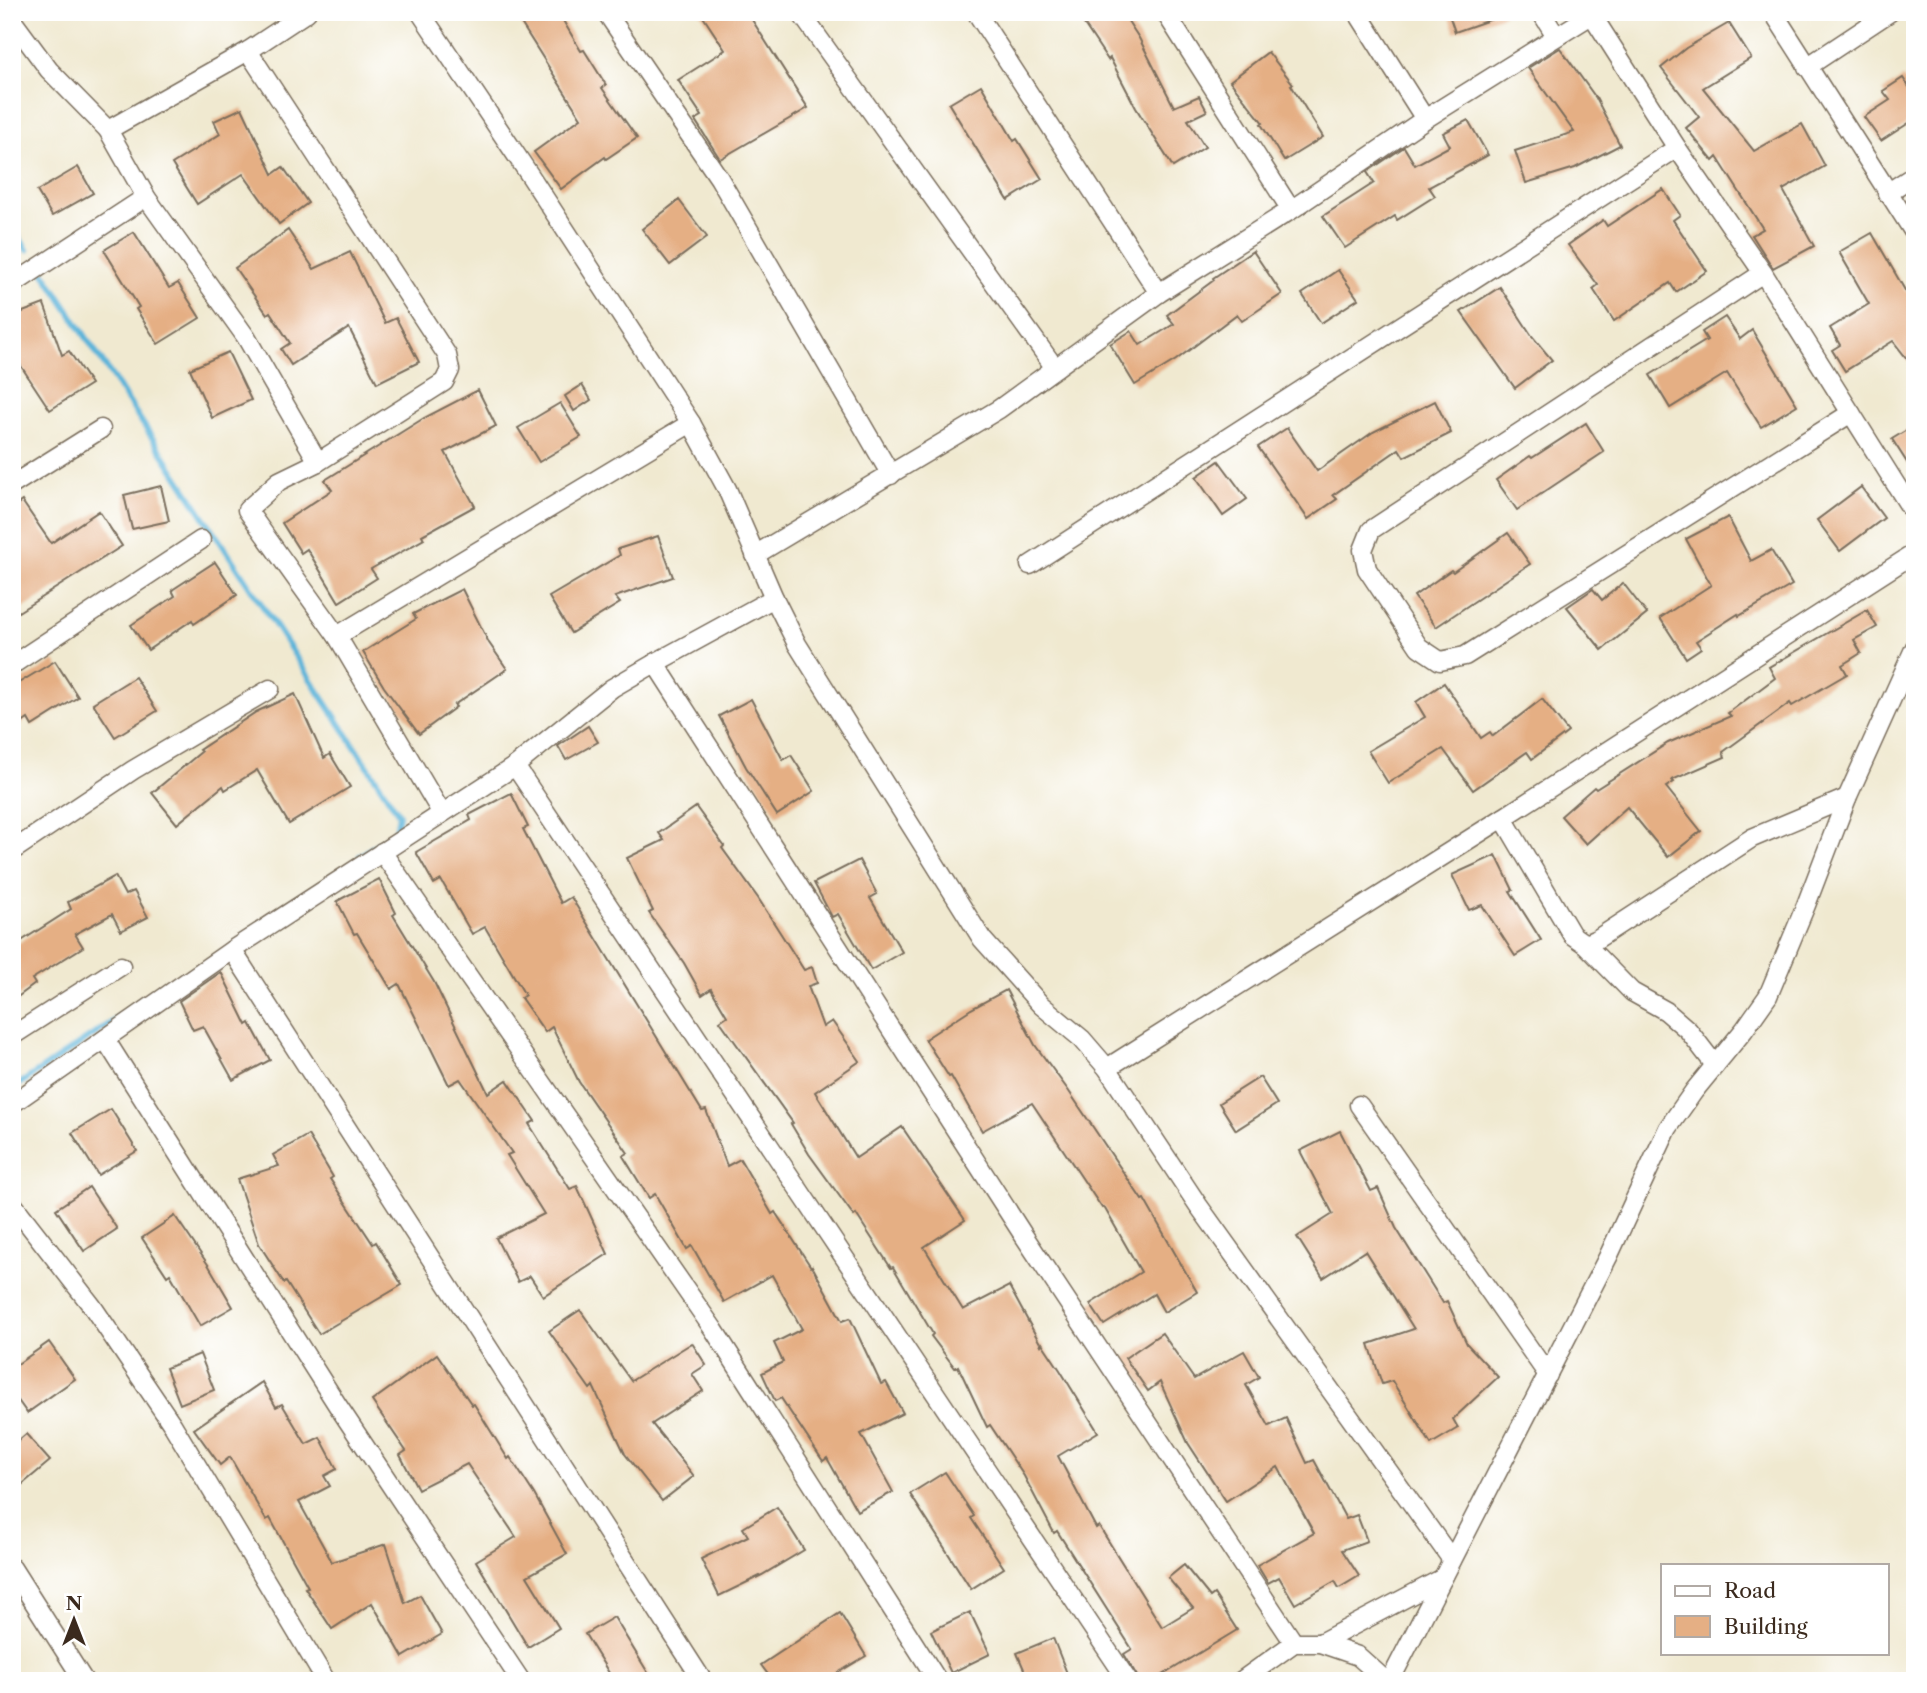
<svg xmlns="http://www.w3.org/2000/svg" width="1927" height="1693" viewBox="0 0 1927 1693" font-family="'Libre Caslon Text',serif">
<style>
.lines{fill:none;stroke-linecap:round;stroke-linejoin:round}
.stream{stroke:#5cb4d9;stroke-width:6}
.building{fill:#e5af84}
.minor-casing{stroke:#7a6d5c;stroke-width:21}
.minor{stroke:#fff;stroke-width:18}
</style>
<rect width="100%" height="100%" fill="#fff"/>
<filter id="ink" filterUnits="userSpaceOnUse"><feTurbulence type="fractalNoise" baseFrequency=".0143" numOctaves="2"/><feDisplacementMap in="SourceGraphic" scale="14" xChannelSelector="R" yChannelSelector="G"/><feConvolveMatrix kernelMatrix="1 2 1 2 8 2 1 2 1" color-interpolation-filters="sRGB"/></filter>
<filter id="wash" filterUnits="userSpaceOnUse"><feTurbulence type="fractalNoise" baseFrequency=".00686" numOctaves="4" result="noise"/><feDisplacementMap in="SourceGraphic" scale="28" xChannelSelector="R" yChannelSelector="G"/><feGaussianBlur stdDeviation="1.57" result="paint"/><feColorMatrix in="noise" values="0 0 0 0 0 0 0 0 0 0 0 0 0 0 0 0 0 1.4 0 .05"/><feComposite in="paint" operator="in"/></filter>
<g filter="url(#wash)">
<rect width="100%" height="100%" fill="#f0e9d0"/>
<g class="lines">
<g class="stream">
<path d="M12,227L27,250"/>
<path d="M44,273L399,814L396,832L360,856"/>
<path d="M12,1089L147,999"/>
</g>
</g>
<g id="blocks">
<g class="building">
<path d="M514,12H558L581,51L584,50L606,85L602,88L637,138L606,159L605,157L561,189L534,152L581,118Z"/>
<path d="M700,12H747L808,108L720,159L695,120L702,116L678,80L725,50Z"/>
<path d="M1089,12H1122L1139,38L1174,107L1199,96L1207,111L1188,120L1205,147L1173,167L1136,108L1110,58L1108,60L1080,18Z"/>
<path d="M1448,12H1504V15L1455,32Z"/>
<path d="M1729,23L1751,58L1703,88L1754,151L1802,124L1825,166L1783,190L1814,246L1773,268L1752,235L1763,229L1717,157L1713,161L1686,128L1699,117L1661,68L1686,48Z"/>
<path d="M1560,48L1596,98L1620,145L1575,168L1526,183L1515,151L1574,132L1528,68Z"/>
<path d="M1268,52L1293,84L1291,85L1323,137L1284,161L1261,124L1263,123L1230,81Z"/>
<path d="M1903,78L1915,96V119L1881,141L1864,117L1890,100L1883,91Z"/>
<path d="M981,85L1014,141L1017,139L1042,179L1008,200L949,104Z"/>
<path d="M242,108L273,174L283,167L308,203L279,224L243,174L197,204L172,164L220,134L214,121Z"/>
<path d="M1468,120L1488,155L1429,187L1435,196L1397,220L1395,216L1345,248L1323,216L1374,183L1367,172L1404,147L1415,165L1450,146L1443,133Z"/>
<path d="M78,167L93,193L52,216L37,191Z"/>
<path d="M1663,189L1680,215L1673,220L1707,271L1676,292L1670,283L1614,321L1593,289L1598,285L1568,245L1603,220L1607,226Z"/>
<path d="M679,200L707,237L670,265L642,229Z"/>
<path d="M288,230L314,269L350,252L385,323L396,318L419,362L377,383L349,328L291,365L281,349L290,343L270,312L267,314L235,268Z"/>
<path d="M134,232L169,288L178,283L200,318L158,344L136,309L139,307L104,250Z"/>
<path d="M1872,233L1906,292L1915,286V369L1893,341L1845,371L1832,350L1840,345L1830,328L1869,304L1839,252Z"/>
<path d="M1253,251L1282,294L1242,321L1237,314L1176,360L1135,385L1110,344L1131,331L1140,345L1174,324L1167,315L1214,280L1213,278Z"/>
<path d="M1338,270L1358,299L1321,323L1302,294Z"/>
<path d="M1500,287L1532,336L1552,360L1515,388L1461,312Z"/>
<path d="M44,304L62,355L69,351L91,384L50,410L19,363L12,367V316Z"/>
<path d="M1725,317L1740,339L1752,330L1797,405L1761,427L1727,373L1670,408L1650,375L1707,340L1702,332Z"/>
<path d="M228,352L251,400L212,418L190,369Z"/>
<path d="M582,385L591,400L574,411L565,396Z"/>
<path d="M478,390L496,426L445,452L475,506L422,535L424,539L371,569L377,578L339,602L307,549L301,553L282,523L332,490L325,480L424,418Z"/>
<path d="M1435,401L1451,433L1404,457L1399,449L1333,495L1337,499L1308,519L1258,447L1287,428L1317,471L1373,432Z"/>
<path d="M560,403L581,437L539,462L518,428Z"/>
<path d="M1586,423L1604,452L1517,510L1496,480L1530,456L1532,458Z"/>
<path d="M1915,425V475L1892,439Z"/>
<path d="M1219,461L1247,499L1223,516L1196,477Z"/>
<path d="M161,486L169,521L132,529L124,495Z"/>
<path d="M1861,487L1884,518L1840,551L1817,520Z"/>
<path d="M22,501L51,543L99,511L122,546L12,616V508Z"/>
<path d="M1728,517L1751,561L1771,550L1792,585L1739,616L1738,614L1696,641L1701,648L1686,658L1660,618L1711,585L1686,539Z"/>
<path d="M1508,533L1530,564L1436,627L1414,596L1451,570L1453,572Z"/>
<path d="M658,536L673,577L615,597L620,603L571,633L549,597L620,555L618,549Z"/>
<path d="M215,562L237,595L194,624L192,620L148,650L131,625L175,596L172,590Z"/>
<path d="M1623,583L1647,614L1602,650L1567,607L1593,589L1602,600Z"/>
<path d="M462,589L489,643L507,669L454,705L456,707L419,734L384,687L363,652L416,619L413,614Z"/>
<path d="M1867,610L1877,627L1854,640L1861,653L1842,665L1847,674L1792,706L1790,703L1723,752L1725,757L1672,780L1674,782L1666,787L1701,831L1668,857L1627,807L1586,844L1561,816L1594,787L1596,789L1668,743L1731,716L1728,713L1775,678L1769,667Z"/>
<path d="M55,661L78,697L32,726L28,719L12,730V687Z"/>
<path d="M135,677L157,711L115,737L93,703Z"/>
<path d="M1444,683L1481,738L1490,732L1493,736L1542,699L1568,732L1532,759L1527,752L1473,790L1443,749L1388,783L1368,751L1425,717L1416,702Z"/>
<path d="M295,694L324,758L330,754L350,787L289,824L257,770L225,790L223,786L177,824L152,793L201,752L199,750L256,712Z"/>
<path d="M751,699L783,760L791,755L814,791L777,815L746,767L719,716Z"/>
<path d="M588,726L598,742L566,760L558,746Z"/>
<path d="M511,793L528,827L523,829L561,903L571,897L702,1111L706,1110L727,1166L740,1159L772,1214L775,1212L811,1267L812,1266L842,1321L850,1318L881,1384L886,1382L903,1413L861,1434L893,1492L857,1511L827,1458L823,1461L781,1398L775,1401L762,1373L783,1362L774,1343L802,1329L772,1275L724,1302L692,1246L687,1249L655,1194L649,1198L623,1156L628,1153L579,1082L552,1027L545,1032L521,998L525,995L485,927L472,934L441,880L434,884L416,852L471,820L469,815Z"/>
<path d="M696,807L724,846L722,848L758,898L804,970L812,967L817,983L808,986L823,1027L832,1021L860,1061L815,1092L856,1158L902,1127L965,1220L924,1247L963,1310L1009,1286L1041,1345L1042,1343L1060,1370L1098,1432L1058,1456L1096,1528L1099,1526L1162,1627L1193,1608L1168,1578L1184,1565L1210,1597L1214,1594L1237,1630L1153,1681H1140L1124,1654L1132,1649L1057,1531L1054,1533L1024,1476L990,1425L987,1427L958,1366L955,1368L931,1336L933,1334L893,1267L891,1268L856,1214L854,1216L809,1154L791,1124L793,1123L720,1021L727,1016L711,989L702,995L684,963L649,913L653,911L627,858L664,840L659,833Z"/>
<path d="M1496,855L1513,890L1510,891L1541,940L1515,956L1482,905L1469,910L1452,875Z"/>
<path d="M859,860L877,894L870,898L902,952L871,970L838,914L832,917L814,883Z"/>
<path d="M115,876L125,895L134,891L148,917L121,931L112,914L75,934L83,947L32,979L35,984L12,1001V947L71,909L68,902Z"/>
<path d="M379,879L396,913L393,915L434,982L488,1093L507,1080L535,1121L529,1124L570,1189L577,1186L608,1254L543,1296L530,1276L518,1282L496,1238L544,1214L507,1155L512,1153L460,1079L449,1085L399,984L391,989L357,933L354,934L337,901Z"/>
<path d="M221,972L247,1025L250,1023L270,1060L233,1080L203,1026L193,1030L179,1001Z"/>
<path d="M1006,990L1035,1045L1068,1090L1142,1200L1144,1199L1197,1292L1164,1312L1154,1294L1104,1325L1090,1304L1141,1272L1104,1207L1102,1208L1032,1103L982,1131L951,1076L949,1077L925,1039L971,1009Z"/>
<path d="M1260,1077L1277,1104L1236,1130L1219,1103Z"/>
<path d="M111,1109L137,1151L98,1175L72,1133Z"/>
<path d="M1340,1131L1371,1191L1378,1188L1396,1228L1443,1303L1447,1301L1467,1344L1498,1377L1453,1419L1458,1428L1431,1444L1392,1381L1382,1384L1369,1344L1414,1329L1365,1251L1323,1278L1297,1237L1333,1214L1300,1151Z"/>
<path d="M308,1135L333,1177L330,1179L373,1244L376,1242L402,1285L319,1334L286,1282L284,1283L259,1244L237,1179L279,1166L273,1155Z"/>
<path d="M89,1187L117,1229L84,1251L56,1209Z"/>
<path d="M175,1216L209,1266L233,1307L200,1326L170,1274L167,1276L142,1238Z"/>
<path d="M580,1310L631,1381L692,1343L706,1365L692,1374L703,1391L652,1424L694,1476L662,1501L625,1454L593,1386L590,1389L549,1331Z"/>
<path d="M1162,1333L1194,1379L1244,1351L1259,1377L1246,1385L1269,1426L1286,1418L1307,1463L1314,1460L1346,1519L1357,1515L1367,1541L1342,1550L1359,1576L1339,1588L1335,1581L1295,1604L1279,1577L1268,1583L1257,1565L1314,1533L1278,1467L1226,1501L1188,1443L1160,1382L1148,1391L1125,1358Z"/>
<path d="M49,1342L75,1379L27,1413L12,1392V1368Z"/>
<path d="M200,1354L214,1390L180,1404L166,1368Z"/>
<path d="M437,1354L472,1405L474,1404L508,1459L510,1457L534,1494L567,1554L527,1576L559,1628L528,1647L476,1561L516,1537L467,1464L418,1489L400,1455L406,1451L372,1401Z"/>
<path d="M262,1382L276,1407L282,1404L306,1444L320,1437L337,1469L324,1476L330,1486L299,1502L332,1562L386,1544L405,1603L420,1595L442,1634L403,1657L372,1603L332,1629L305,1588L308,1587L270,1518L266,1520L230,1457L220,1465L194,1429Z"/>
<path d="M26,1434L50,1461L12,1493V1446Z"/>
<path d="M945,1472L974,1516L971,1518L1004,1568L971,1589L910,1494Z"/>
<path d="M777,1507L804,1550L762,1575L719,1596L701,1559L748,1536L743,1528Z"/>
<path d="M970,1612L990,1654L951,1673L931,1631Z"/>
<path d="M840,1613L866,1656L824,1681H773L761,1665Z"/>
<path d="M614,1617L653,1681H614L585,1634Z"/>
<path d="M1053,1638L1070,1681H1029L1017,1653Z"/>
</g>
</g>
</g>
<g filter="url(#ink)">
<use href="#blocks" fill-opacity="0" stroke="#7a6d5c" stroke-width="2"/>
<g class="lines">
<defs>
<g id="minor">
<path d="M307,12L248,51L108,130L146,197L246,337L318,462"/>
<path d="M420,12L531,177L691,423L727,489L774,598"/>
<path d="M606,12L719,178L891,475"/>
<path d="M800,12L1055,368"/>
<path d="M976,12L1159,293"/>
<path d="M1165,12L1291,210"/>
<path d="M1357,12L1425,119"/>
<path d="M1541,12L1556,36"/>
<path d="M1773,12L1915,234"/>
<path d="M1592,15L1677,148L1763,273L1915,515"/>
<path d="M12,20L49,70L108,130"/>
<path d="M248,51L447,355L450,370L444,382L318,462L279,481L247,510L337,636L441,812"/>
<path d="M1807,67L1890,12"/>
<path d="M1887,193L1915,175"/>
<path d="M1763,273L1371,530L1363,550L1367,569L1419,647L1440,661L1465,656L1851,413"/>
<path d="M12,285L146,197"/>
<path d="M12,485L101,429"/>
<path d="M755,555L999,409L1159,293L1291,210L1425,119L1596,12"/>
<path d="M1030,565L1677,148"/>
<path d="M337,636L691,423"/>
<path d="M655,663L774,598L797,644L982,939L1041,1005L1082,1039L1107,1068L1198,1205L1452,1560"/>
<path d="M12,665L201,540"/>
<path d="M515,766L1128,1681"/>
<path d="M1503,818L1572,935L1585,944L1632,992L1666,1011L1688,1030L1715,1065"/>
<path d="M12,851L133,770L270,689"/>
<path d="M382,852L714,1330L938,1681"/>
<path d="M1585,944L1597,939L1752,838L1847,798"/>
<path d="M232,950L703,1681"/>
<path d="M12,1036L121,966"/>
<path d="M105,1039L338,1406L521,1681"/>
<path d="M1107,1068L1503,818L1915,553"/>
<path d="M12,1104L232,950L515,766L612,688L655,663L1022,1233L1294,1643"/>
<path d="M1359,1105L1548,1375"/>
<path d="M12,1203L92,1306L172,1424L326,1681"/>
<path d="M12,1568L84,1681"/>
<path d="M1320,1643L1443,1578"/>
<path d="M1241,1681L1294,1643H1320L1358,1656L1386,1681"/>
<path d="M1390,1681L1608,1257L1668,1128L1694,1091L1744,1030L1768,996L1806,905L1847,798L1915,647"/>
</g>
</defs>
<use href="#minor" class="minor-casing"/>
<use href="#minor" class="minor"/>
</g>
</g>
<rect width="1927" height="1693" fill="none" stroke="#fff" stroke-width="42"/>
<rect x="1661" y="1564" width="228" height="91" fill="#ffffff" stroke="#b1aaa5" stroke-width="2"/>
<rect x="1675" y="1586" width="35" height="10" fill="#ffffff" stroke="#b1aaa5" stroke-width="2"/>
<text x="1724" y="1598" font-size="21" fill="#3b2a1e">Road</text>
<rect x="1675" y="1616" width="35" height="21" fill="#e5af84" stroke="#b1aaa5" stroke-width="2"/>
<text x="1724" y="1634" font-size="21" fill="#3b2a1e">Building</text>
<g transform="translate(74 1620)" stroke="#ffffff" stroke-width="5" paint-order="stroke">
<path d="M0-5L12 26L0 18L-12 26Z" fill="#3b2a1e"/>
<text y="-10" font-size="19" font-weight="bold" text-anchor="middle" fill="#3b2a1e">N</text>
</g>
</svg>
